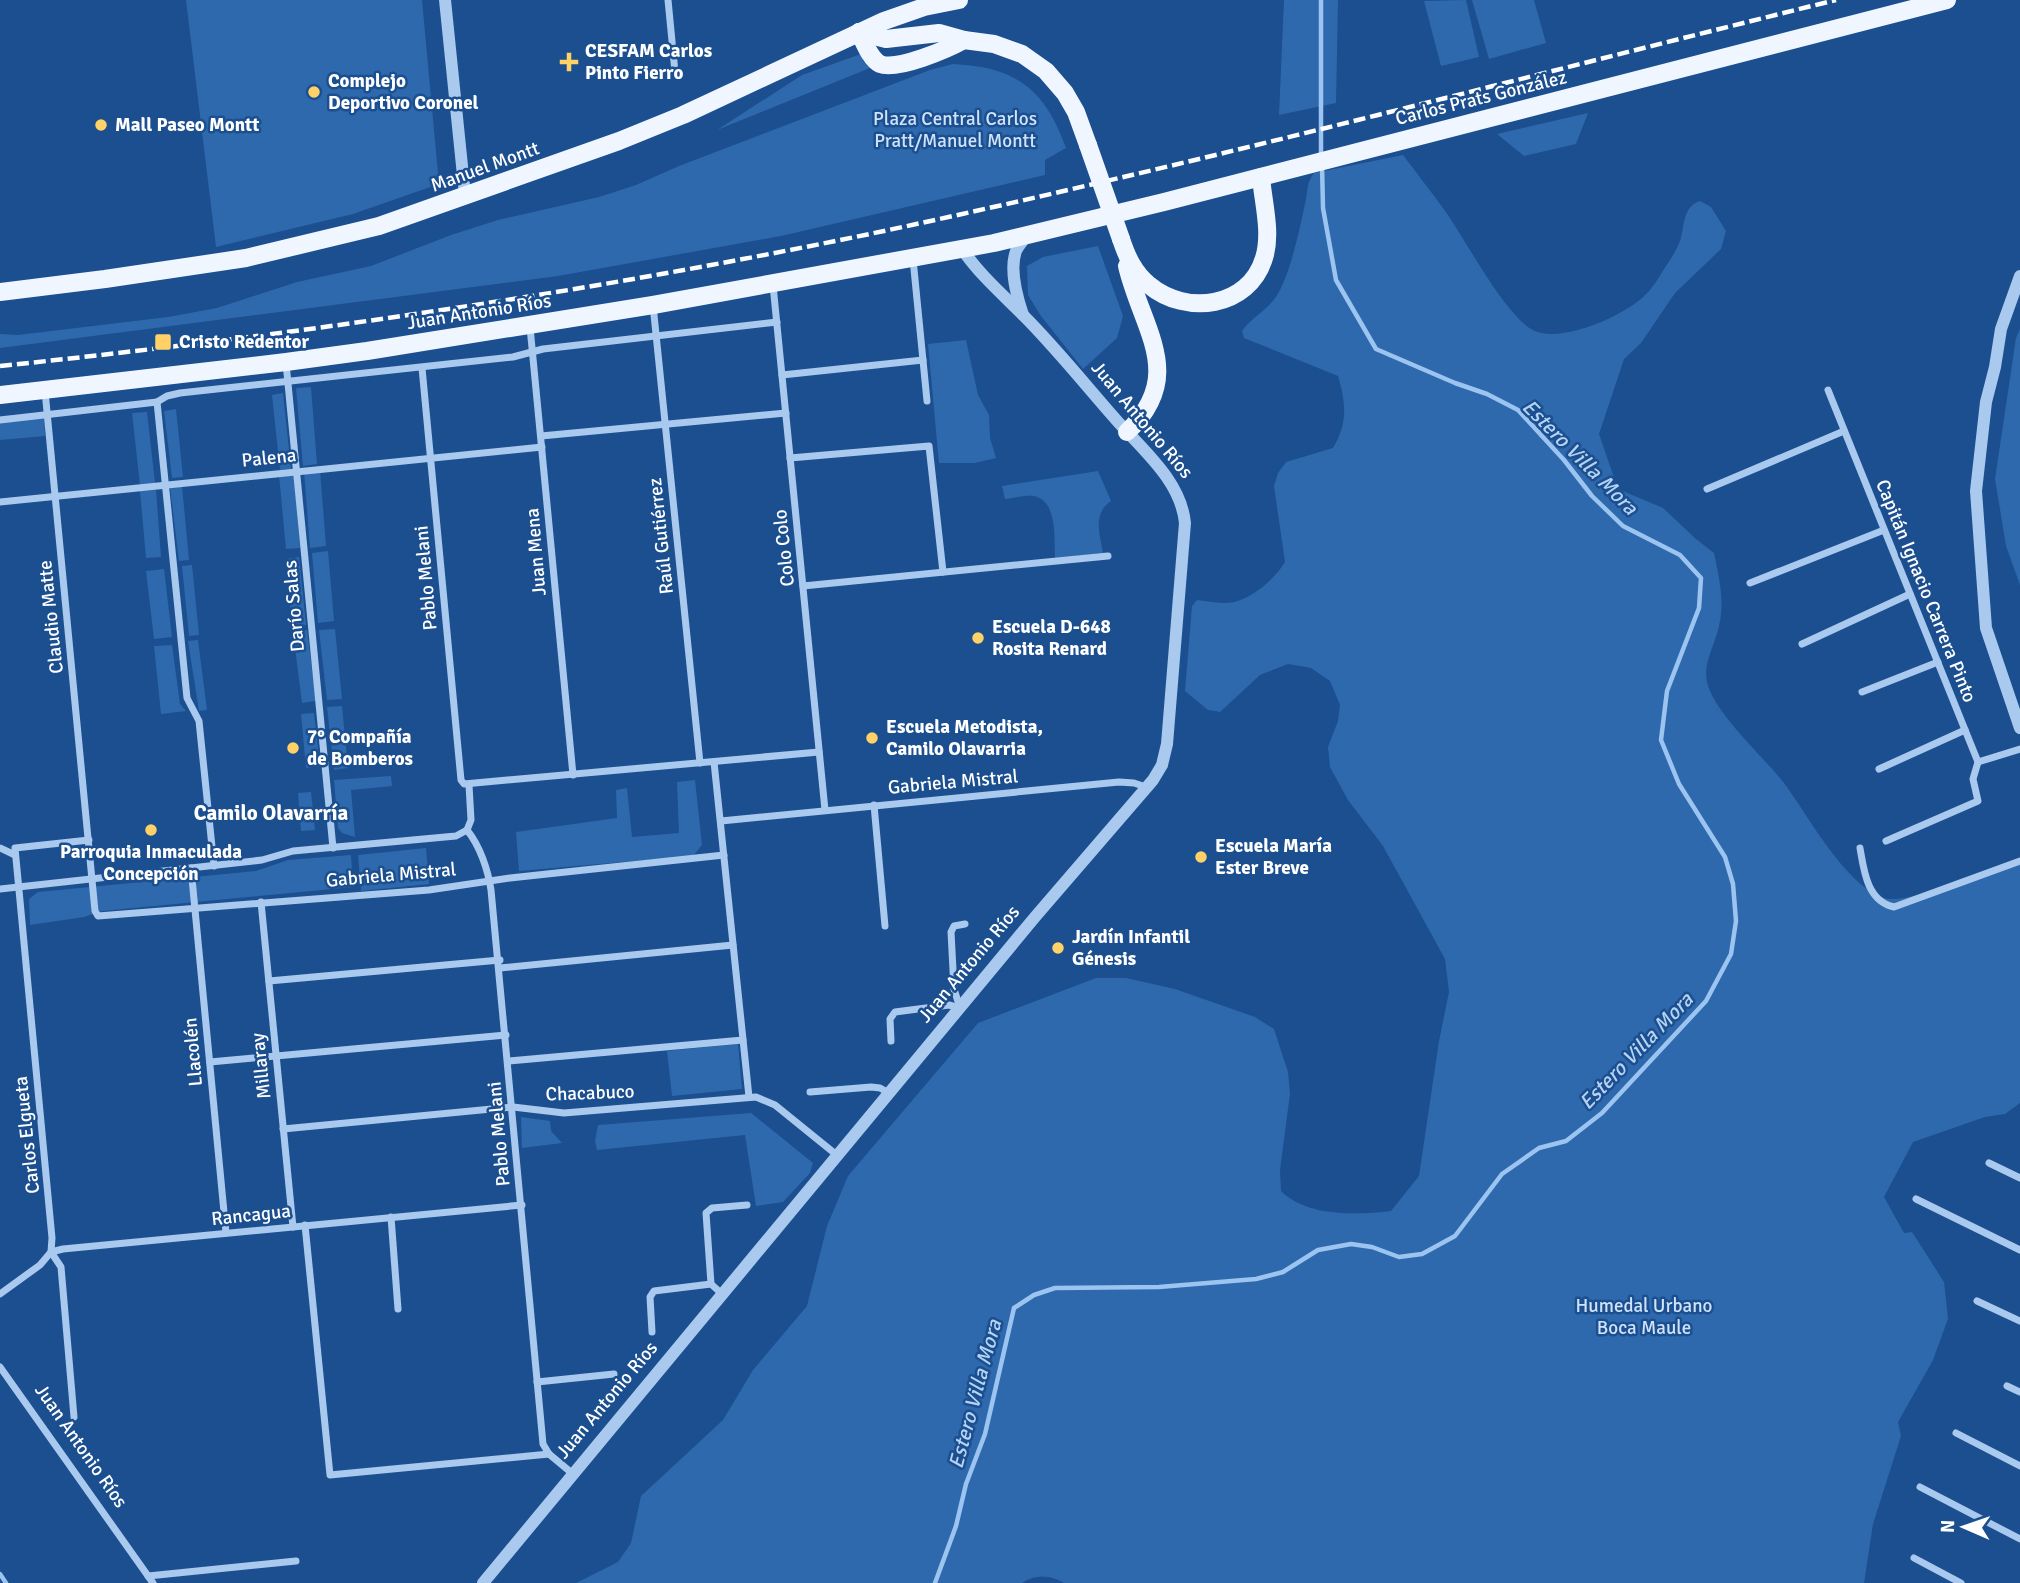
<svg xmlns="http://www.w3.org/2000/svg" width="2020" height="1583" viewBox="0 0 2020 1583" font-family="Signika,sans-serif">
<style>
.green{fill:#2e69ad}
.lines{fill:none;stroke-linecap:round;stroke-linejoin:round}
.stream{stroke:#9cc4f0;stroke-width:4.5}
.minor{stroke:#a9c9ee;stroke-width:7}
.tertiary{stroke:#a9c9ee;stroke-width:12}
.primary{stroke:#f0f6ff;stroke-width:18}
.rail{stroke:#fff;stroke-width:4.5;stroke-dasharray:12 5;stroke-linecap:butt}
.primary-bridge{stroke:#f0f6ff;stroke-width:18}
.poi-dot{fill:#ffd166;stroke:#1b4f8f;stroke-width:2.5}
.labels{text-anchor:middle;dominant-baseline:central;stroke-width:5;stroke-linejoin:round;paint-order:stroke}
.poi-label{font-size:19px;font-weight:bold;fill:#fff;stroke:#1b4f8f;text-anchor:start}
.street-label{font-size:19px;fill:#fff;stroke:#1b4f8f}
.park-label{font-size:19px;fill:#cfe3fa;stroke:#1b4f8f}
.water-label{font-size:21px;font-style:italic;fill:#b5d3f5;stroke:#1b4f8f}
.neighbourhood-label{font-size:21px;font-weight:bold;fill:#fff;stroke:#1b4f8f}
</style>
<rect width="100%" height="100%" fill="#1b4f8f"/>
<g class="green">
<path d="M186,0H422L439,184L353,214L216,247Z"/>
<path d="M1284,0H1338L1336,103L1279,115Z"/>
<path d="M1466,0L1479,57L1441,66L1424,1Z"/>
<path d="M1472,0H1534L1546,43L1489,59Z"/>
<path d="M861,54L863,61L870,68L717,130L802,75Z"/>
<path d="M953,64C1016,67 1045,89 1066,148L1045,160V175L781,236L558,276L0,348V334L18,335L168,317L217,308L297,282L371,266L451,235L498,220L599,197L636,185L679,166L930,70Z"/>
<path d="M1588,113L1576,144L1524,156L1497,134Z"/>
<path d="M1403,155C1418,175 1433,194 1448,215C1467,243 1506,316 1533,330C1561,345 1630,314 1649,291C1657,282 1663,270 1670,260C1674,254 1677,248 1680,241C1685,226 1682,207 1700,201L1711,207L1726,231L1721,249L1675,293L1641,343L1624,359L1599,434L1618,489L1663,508L1696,539L1714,553C1719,577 1725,601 1719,626C1715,646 1703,661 1707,682C1714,713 1764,757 1784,783C1808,815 1844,884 1884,898C1907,906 1993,868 2020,859V1103L2005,1114L1985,1117L1913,1142L1884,1197L1904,1233L1912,1232L1944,1282L1948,1319L1933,1360L1898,1422L1901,1436L1873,1524L1864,1583H1064C1051,1575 1036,1574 1022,1583H576L618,1562L631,1543L641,1496L723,1420L753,1370L807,1306L827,1226L848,1176L978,1023L1096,978H1126L1175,989L1255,1017L1274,1029L1288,1072L1290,1094L1280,1170L1281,1191C1307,1217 1357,1215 1391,1211L1419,1176L1439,1041L1449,992L1445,959L1383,846L1348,800L1330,767L1328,747L1338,721L1340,705L1330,681L1311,668L1288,664L1260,675L1220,712L1208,710L1185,691L1192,606L1197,600C1207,601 1217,603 1226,603C1248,603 1274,580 1285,562L1274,486L1278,473L1286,462L1333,448C1348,423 1346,403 1338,376L1244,338L1242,331C1254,314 1271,310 1281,288C1293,262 1299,231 1305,204C1308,192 1306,183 1314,173Z"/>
<path d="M1098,246L1123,316L1117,338L1083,369L1041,316L1028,295L1027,266L1043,257Z"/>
<path d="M2020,329V585L2006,546L1995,479L2016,338Z"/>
<path d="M966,340L978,395L989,415L990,438L996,458L975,463H939L928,344Z"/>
<path d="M311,387L317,464L303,466L296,388Z"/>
<path d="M283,393L291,469L280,470L272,395Z"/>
<path d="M176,409L183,477L172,478L164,411Z"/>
<path d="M147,412L155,483L140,485L132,413Z"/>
<path d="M44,413L45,436L0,440V416Z"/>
<path d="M320,470L326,546L310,548L304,471Z"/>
<path d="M1098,471L1111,501C1092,514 1100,534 1103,553L1055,558C1054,539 1058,501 1034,496C1025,495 1013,498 1005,499L1002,486Z"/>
<path d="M294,473L300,548L286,549L279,475Z"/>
<path d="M182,486L189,560L179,561L170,487Z"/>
<path d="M156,490L161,557L146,558L140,491Z"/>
<path d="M328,551L334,621L318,623L312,553Z"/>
<path d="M299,557L306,625L292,626L286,559Z"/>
<path d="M192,565L199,635L189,636L182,566Z"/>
<path d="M164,569L172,637L154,639L146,571Z"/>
<path d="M335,629L342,699L327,700L319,630Z"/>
<path d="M307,630L316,701L302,703L293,632Z"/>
<path d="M198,640L207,710L199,711L188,641Z"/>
<path d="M172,645L180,704L186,711L161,714L154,646Z"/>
<path d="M342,706L348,768L334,770L327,707Z"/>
<path d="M314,713L320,766L306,768L301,714Z"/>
<path d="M391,776L392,786L351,790L355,837L342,833L338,828L334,780Z"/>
<path d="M695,780L702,845L693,856L519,871L516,832L617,818L616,790L627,788L632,837L679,833L677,782Z"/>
<path d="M311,792L315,830L301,831L298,793Z"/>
<path d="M426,848L429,884L361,891L358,855Z"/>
<path d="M351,855L353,887L102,911L84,917L30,925L29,899L38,892L256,871L288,860Z"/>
<path d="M738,1044L742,1089L672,1096L667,1051Z"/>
<path d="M751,1113L813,1163L810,1173L783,1202L756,1206L745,1135L597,1150L595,1141L598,1125Z"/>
<path d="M521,1117L550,1121L551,1131L562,1143L522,1148Z"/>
</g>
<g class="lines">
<g class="stream">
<path d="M1321,0V157"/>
<path d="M0,1574L6,1583"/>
<path d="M935,1583L956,1526L966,1484L985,1434L1014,1308L1034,1295L1055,1288L1159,1287L1256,1279L1283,1272L1318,1250L1351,1244L1372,1247L1399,1257L1422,1254L1455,1236L1502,1174L1539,1148L1566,1141L1602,1113L1706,1001L1731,954L1736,921L1733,884L1725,857L1679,784L1661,740L1667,691L1699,608L1701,578L1680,555L1623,526L1592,496L1564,460L1518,410L1487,394L1455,383L1376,349L1336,280L1323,208L1322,165"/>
</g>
<g class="minor">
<path d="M668,0L675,72"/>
<path d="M913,259L927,401"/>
<path d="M773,285L825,810"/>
<path d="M653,305L700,763"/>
<path d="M530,327L573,775"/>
<path d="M286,363L333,848"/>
<path d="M422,368L461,780L464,784L819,752"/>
<path d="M782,375L923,360"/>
<path d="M1828,390L1978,762L2020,749"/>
<path d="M45,391L95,911L98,916L429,890L510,878L724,855"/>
<path d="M157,402L187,698L199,721L214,866"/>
<path d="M0,420L157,402L167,396L180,393L513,357L543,349L777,322"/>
<path d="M541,436L786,413"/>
<path d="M790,458L929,446L943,572"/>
<path d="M1707,489L1844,431"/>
<path d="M0,502L542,447"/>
<path d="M1750,583L1884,530"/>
<path d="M803,586L1108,556"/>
<path d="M1802,644L1910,594"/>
<path d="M1862,692L1938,662"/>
<path d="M714,762L749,1097"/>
<path d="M1879,769L1965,730"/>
<path d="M874,805L885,926"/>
<path d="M721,821L1119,782L1134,783L1146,787"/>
<path d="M467,830C480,846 488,870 491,890L543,1444L549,1454L573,1474"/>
<path d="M467,830L471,820L469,785"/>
<path d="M1886,841L1978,801L1973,779L1978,762"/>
<path d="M0,848L15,855"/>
<path d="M1860,848C1864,871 1867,901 1894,907L2020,861"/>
<path d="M191,868L226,1233"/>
<path d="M0,889L262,860L293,851L456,836L467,830"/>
<path d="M261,902L293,1227"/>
<path d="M500,968L733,945"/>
<path d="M269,981L500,960"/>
<path d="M960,1008L954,989L951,932L954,926L965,924"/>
<path d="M891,1041L890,1019L895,1012L949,1005L960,1008"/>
<path d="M509,1061L743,1040"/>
<path d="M210,1062L506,1035"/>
<path d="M810,1092L871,1087L880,1088L889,1093"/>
<path d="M283,1129L513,1107L564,1113L756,1097L775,1105L838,1156"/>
<path d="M1989,1163L2020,1178"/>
<path d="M1916,1199L2020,1250"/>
<path d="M391,1217L398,1309"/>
<path d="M305,1225L330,1475L549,1454"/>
<path d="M0,1294L40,1265L51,1252L63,1249L522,1205"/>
<path d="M722,1294L711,1284L706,1213L712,1208L747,1205"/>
<path d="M1977,1301L2020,1321"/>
<path d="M652,1332L650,1297L654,1291L711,1284"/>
<path d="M0,1367L153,1583"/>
<path d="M537,1382L614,1374"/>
<path d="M2007,1386L2020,1392"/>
<path d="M74,1417L61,1267L51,1252L52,1238L15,848L89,840"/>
<path d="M1956,1433L2020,1466"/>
<path d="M1920,1487L2020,1539"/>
<path d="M1914,1558L1961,1583"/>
<path d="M148,1576L296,1561"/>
</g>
<g class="tertiary">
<path d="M445,0L465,195"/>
<path d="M2020,276L2001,329L1995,367L1986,402L1976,491L1986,628L2020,728"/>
<path d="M1023,315C1017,297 1009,270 1016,251C1018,246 1023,241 1026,236"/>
<path d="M483,1583L1035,917L1153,780L1162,765L1167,744L1185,523C1181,482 1145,452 1119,423C1087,387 1057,349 1023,315C1002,294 979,274 962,249"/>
</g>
<g class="primary">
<path d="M859,32L886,39L939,33L964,40L994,44L1022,54L1046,71L1065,93L1076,112L1088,145"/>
<path d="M859,32C864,42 870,59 880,64C897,71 948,49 964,40"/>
<path d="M1121,239C1127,257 1134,273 1149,285C1186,316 1249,308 1264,258C1272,233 1263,202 1261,177"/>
<path d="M0,292L105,279L246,258L379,226L619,141L683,115L884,21L924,7L959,0"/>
<path d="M0,395L286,362L367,351L653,305L994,243L1164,202L1947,0"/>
<path d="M1127,432C1187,375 1142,330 1127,266"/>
</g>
<path class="rail" d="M0,366C297,335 592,292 884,231C1203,163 1519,78 1836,0"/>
<path class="primary-bridge" d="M1088,145L1121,239"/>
</g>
<g class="poi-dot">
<path d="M565.5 51.5h7v7h7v7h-7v7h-7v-7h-7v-7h7z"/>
<circle cx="314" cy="92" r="7"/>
<circle cx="101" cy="125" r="7"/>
<rect x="154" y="333" width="18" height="18" rx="3.5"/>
<circle cx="978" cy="638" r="7"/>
<circle cx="872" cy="738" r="7"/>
<circle cx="293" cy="748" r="7"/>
<circle cx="151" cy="830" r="7"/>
<circle cx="1201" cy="857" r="7"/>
<circle cx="1058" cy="948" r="7"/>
</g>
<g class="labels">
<g class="poi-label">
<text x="585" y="51">CESFAM Carlos<tspan x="585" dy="22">Pinto Fierro</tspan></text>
<text x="328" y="81">Complejo<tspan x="328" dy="22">Deportivo Coronel</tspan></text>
<text x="115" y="125">Mall Paseo Montt</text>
<text x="179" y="342">Cristo Redentor</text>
<text x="992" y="627">Escuela D-648<tspan x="992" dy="22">Rosita Renard</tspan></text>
<text x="886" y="727">Escuela Metodista,<tspan x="886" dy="22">Camilo Olavarria</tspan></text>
<text x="307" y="737">7° Compañía<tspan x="307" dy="22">de Bomberos</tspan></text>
<text x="1215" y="846">Escuela María<tspan x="1215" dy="22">Ester Breve</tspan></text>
<text x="151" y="852" text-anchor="middle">Parroquia Inmaculada<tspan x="151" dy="22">Concepción</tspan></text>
<text x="1072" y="937">Jardín Infantil<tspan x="1072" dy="22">Génesis</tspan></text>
</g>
<g class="street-label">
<text transform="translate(1481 98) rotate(-14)">Carlos Prats González</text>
<text transform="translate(485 167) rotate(-20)">Manuel Montt</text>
<text transform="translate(479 312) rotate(-9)">Juan Antonio Ríos</text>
<text transform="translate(1142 420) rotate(50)">Juan Antonio Ríos</text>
<text transform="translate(269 458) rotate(-6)">Palena</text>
<text transform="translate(661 536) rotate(-96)">Raúl Gutiérrez</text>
<text transform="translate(784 548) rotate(-96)">Colo Colo</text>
<text transform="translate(536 552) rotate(-95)">Juan Mena</text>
<text transform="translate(426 578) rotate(-95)">Pablo Melani</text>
<text transform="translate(1926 591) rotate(68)">Capitán Ignacio Carrera Pinto</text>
<text transform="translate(294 606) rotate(-95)">Darío Salas</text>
<text transform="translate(51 617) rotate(-96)">Claudio Matte</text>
<text transform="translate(953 782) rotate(-5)">Gabriela Mistral</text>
<text transform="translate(391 875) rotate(-5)">Gabriela Mistral</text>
<text transform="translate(969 964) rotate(-50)">Juan Antonio Ríos</text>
<text transform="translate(193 1052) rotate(-95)">Llacolén</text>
<text transform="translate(261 1066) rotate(-96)">Millaray</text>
<text transform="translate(590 1093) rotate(-2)">Chacabuco</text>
<text transform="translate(499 1134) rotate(-95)">Pablo Melani</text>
<text transform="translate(27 1135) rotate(-96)">Carlos Elgueta</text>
<text transform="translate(251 1215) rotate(-6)">Rancagua</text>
<text transform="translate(607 1400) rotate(-50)">Juan Antonio Ríos</text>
<text transform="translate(81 1446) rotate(55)">Juan Antonio Ríos</text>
</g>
<g class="park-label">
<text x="955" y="119">Plaza Central Carlos<tspan x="955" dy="22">Pratt/Manuel Montt</tspan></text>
<text x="1644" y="1306">Humedal Urbano<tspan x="1644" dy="22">Boca Maule</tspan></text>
</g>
<g class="water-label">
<text transform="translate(1580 457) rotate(45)">Estero Villa Mora</text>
<text transform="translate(1636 1051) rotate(-46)">Estero Villa Mora</text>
<text transform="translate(975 1394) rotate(-75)">Estero Villa Mora</text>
</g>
<g class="neighbourhood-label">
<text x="271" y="813">Camilo Olavarría</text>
</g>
</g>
<g transform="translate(1964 1527) rotate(272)" stroke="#1b4f8f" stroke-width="5" paint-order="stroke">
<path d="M0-5L12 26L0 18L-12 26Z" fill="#ffffff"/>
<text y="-10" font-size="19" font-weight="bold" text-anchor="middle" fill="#ffffff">N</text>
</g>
</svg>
